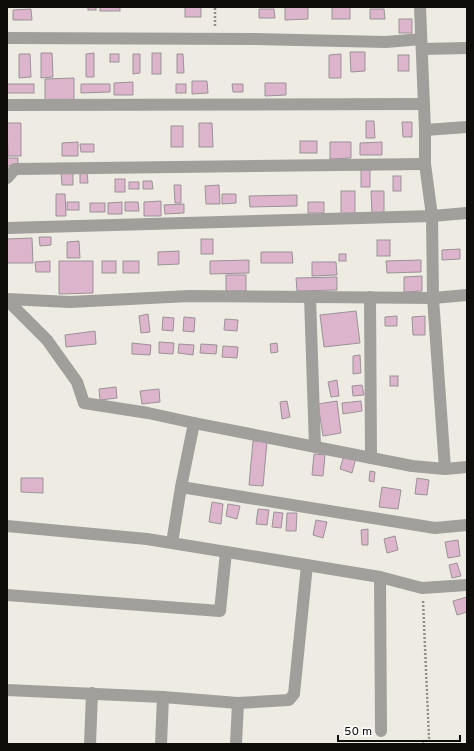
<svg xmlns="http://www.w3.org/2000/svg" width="474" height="751" viewBox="0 0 474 751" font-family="Overpass,sans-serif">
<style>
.building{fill:#dcb4cc;stroke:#9b9297}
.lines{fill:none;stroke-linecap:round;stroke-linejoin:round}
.path{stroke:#8f8d86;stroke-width:2.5;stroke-dasharray:2 2;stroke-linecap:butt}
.minor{stroke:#a19f9b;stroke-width:12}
</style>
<rect width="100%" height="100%" fill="#eeece2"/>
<g class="building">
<rect x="88" y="7" width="8" height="3"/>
<rect x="100" y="7" width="20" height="4"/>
<rect x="185" y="7" width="16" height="10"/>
<path d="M285,7H308V19L285,20Z"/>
<rect x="332" y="7" width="18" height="12"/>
<path d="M31,9L32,20H13V10Z"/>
<path d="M259,9H274L275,18H259Z"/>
<path d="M370,9H384L385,19H370Z"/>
<rect x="399" y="19" width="13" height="14"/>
<path d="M350,52H365V71L351,72Z"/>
<path d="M41,53H52L53,77L41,78Z"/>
<path d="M94,53V77H86V54Z"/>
<rect x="152" y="53" width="9" height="21"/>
<path d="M19,54H30L31,77L19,78Z"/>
<rect x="110" y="54" width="9" height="8"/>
<path d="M133,54H140V73L133,74Z"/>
<path d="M177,54H183L184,73H177Z"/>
<path d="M341,54V78H329V55Z"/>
<rect x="398" y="55" width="11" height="16"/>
<path d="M74,78V102L45,103V79Z"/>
<path d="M192,81H207L208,93L192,94Z"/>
<path d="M133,82V95H114V83Z"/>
<path d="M265,83H286V95L265,96Z"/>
<rect x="7" y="84" width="27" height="9"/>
<path d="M81,84H110V92L81,93Z"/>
<rect x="176" y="84" width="10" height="9"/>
<path d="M232,84H243V92H233Z"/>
<path d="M366,121H374L375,138H366Z"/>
<path d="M402,122H412V137H403Z"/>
<path d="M7,123H21V156H8Z"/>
<path d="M199,123H212L213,147H199Z"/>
<rect x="171" y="126" width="12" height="21"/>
<rect x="300" y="141" width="17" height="12"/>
<path d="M78,142V156H62V143Z"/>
<path d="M330,142H351V158L330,159Z"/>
<path d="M382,142V155H360V143Z"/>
<path d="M80,144H94V152H81Z"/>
<path d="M7,158H18V165L7,166Z"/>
<rect x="361" y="170" width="9" height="17"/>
<path d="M61,172H73V185H62Z"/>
<path d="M87,172L88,183H80V173Z"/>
<rect x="393" y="176" width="8" height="15"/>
<rect x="115" y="179" width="10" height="13"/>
<path d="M143,181H152L153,189H143Z"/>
<rect x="129" y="182" width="10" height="7"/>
<path d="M174,185H181V203H175Z"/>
<path d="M219,185L220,204H206L205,186Z"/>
<rect x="341" y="191" width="14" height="24"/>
<path d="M371,191H384V214H372Z"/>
<path d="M56,194H65L66,216H56Z"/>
<path d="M222,194H236V203L222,204Z"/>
<path d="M297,195V206L250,207L249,196Z"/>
<path d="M161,201V216H144V202Z"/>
<rect x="67" y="202" width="12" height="8"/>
<path d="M122,202V214H108V203Z"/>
<path d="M125,202H138L139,211H125Z"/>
<rect x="308" y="202" width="16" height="11"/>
<rect x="90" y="203" width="15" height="9"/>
<path d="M184,204V213L165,214L164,205Z"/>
<path d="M39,237H51V245L40,246Z"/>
<path d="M32,238L33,263H7V239Z"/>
<rect x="201" y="239" width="12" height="15"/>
<rect x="377" y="240" width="13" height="16"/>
<path d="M79,241L80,258H67V242Z"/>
<path d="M460,249V259L442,260V250Z"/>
<path d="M179,251V264L158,265V252Z"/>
<path d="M261,252H292L293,263H261Z"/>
<rect x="339" y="254" width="7" height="7"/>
<path d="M249,260V273L210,274V261Z"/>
<path d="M421,260V272L387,273L386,261Z"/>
<path d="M50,261V272H36L35,262Z"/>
<path d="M59,261H93V293L59,294Z"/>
<rect x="102" y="261" width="14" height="12"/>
<rect x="123" y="261" width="16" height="12"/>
<path d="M312,262H336L337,275L312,276Z"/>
<rect x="226" y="275" width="20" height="16"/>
<path d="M422,276V291L404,292V277Z"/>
<path d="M337,277V290L297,291L296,278Z"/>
<path d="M356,311L360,343L324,347L320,315Z"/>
<path d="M148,314L150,332L141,333L139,316Z"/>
<path d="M397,316V326H385V317Z"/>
<path d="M425,316V335H413L412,317Z"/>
<path d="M163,317L174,318L173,331L162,330Z"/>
<path d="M184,317L195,318L194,332L183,331Z"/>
<path d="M225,319L238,320L237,331L224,330Z"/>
<path d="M95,331L96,344L66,347L65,335Z"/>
<path d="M159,342L174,343L173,354L159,353Z"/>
<path d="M132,343L151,345L150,355L132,354Z"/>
<path d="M277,343L278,352L271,353L270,344Z"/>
<path d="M179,344L194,345L193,355L178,353Z"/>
<path d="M201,344L217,345L216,354L200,353Z"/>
<path d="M223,346L238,347L237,358L222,357Z"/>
<path d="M360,355L361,373L353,374V356Z"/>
<rect x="390" y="376" width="8" height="10"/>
<path d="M337,380L339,396L331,397L328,382Z"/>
<path d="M362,385L364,395L353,396L352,386Z"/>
<path d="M116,387L117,398L100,400L99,389Z"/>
<path d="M159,389L160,402L142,404L140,391Z"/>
<path d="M287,401L290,417L282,419L280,402Z"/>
<path d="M337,401L341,433L323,436L318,404Z"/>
<path d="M361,401L362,411L343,414L342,403Z"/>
<path d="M253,441L267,442L263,486L249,485Z"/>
<path d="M314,454L325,455L323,476L312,475Z"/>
<path d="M344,455L356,458L352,473L340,469Z"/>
<path d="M370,471L375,472L374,482L369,481Z"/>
<path d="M21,478H43V493L21,492Z"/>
<path d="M417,478L429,480L427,495L415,494Z"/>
<path d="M382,487L401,490L398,509L379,507Z"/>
<path d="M212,502L223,504L221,524L209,522Z"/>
<path d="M228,504L240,506L237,519L226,516Z"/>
<path d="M258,509L269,510L267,525L256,524Z"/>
<path d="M274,512L283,513L281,528L272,527Z"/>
<path d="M287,513H297L296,531H286Z"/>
<path d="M316,520L327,522L323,538L313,535Z"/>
<path d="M368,529V545H362L361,530Z"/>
<path d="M395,536L398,550L387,553L384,539Z"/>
<path d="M458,540L460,556L448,558L445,542Z"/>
<path d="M457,563L461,576L452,578L449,565Z"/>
<path d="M467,597V612L457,615L453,601Z"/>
</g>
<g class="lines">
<g class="path">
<path d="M215,26V7"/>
<path d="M423,601L429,738L423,744"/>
</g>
<g class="minor">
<path d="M420,7L425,130V164L432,216L433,298L445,469"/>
<path d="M7,38L253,39L386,42L421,39"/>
<path d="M422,49L467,48"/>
<path d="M7,105L424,104"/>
<path d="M425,130L467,127"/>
<path d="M7,178L15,169L425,164"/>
<path d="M7,228L432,216L467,213"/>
<path d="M310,297L315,447"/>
<path d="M370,297L371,458"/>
<path d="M7,299L70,302L189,296L433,298L467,295"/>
<path d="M7,300L47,340L77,382L84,403L148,413L194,423L412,466L445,469L467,467"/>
<path d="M181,487L435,528L467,525"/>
<path d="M7,526L147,539L380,577L422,588L467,585"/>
<path d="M172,543L181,487L194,423"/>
<path d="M380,577L381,731"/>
<path d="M7,595L220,611L226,552"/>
<path d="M7,690L163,697L238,703L289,700L294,694L307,565"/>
<path d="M90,744L92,693"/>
<path d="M161,744L163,697"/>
<path d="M236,744L238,703"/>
</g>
</g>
<rect width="474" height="751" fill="none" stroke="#0e0d0a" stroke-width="16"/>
<path d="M338 735v6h122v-6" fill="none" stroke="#0e0d0a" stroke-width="2"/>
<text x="344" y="735" font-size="12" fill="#0e0d0a" stroke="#ffffff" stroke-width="3" paint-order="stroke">50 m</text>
</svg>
